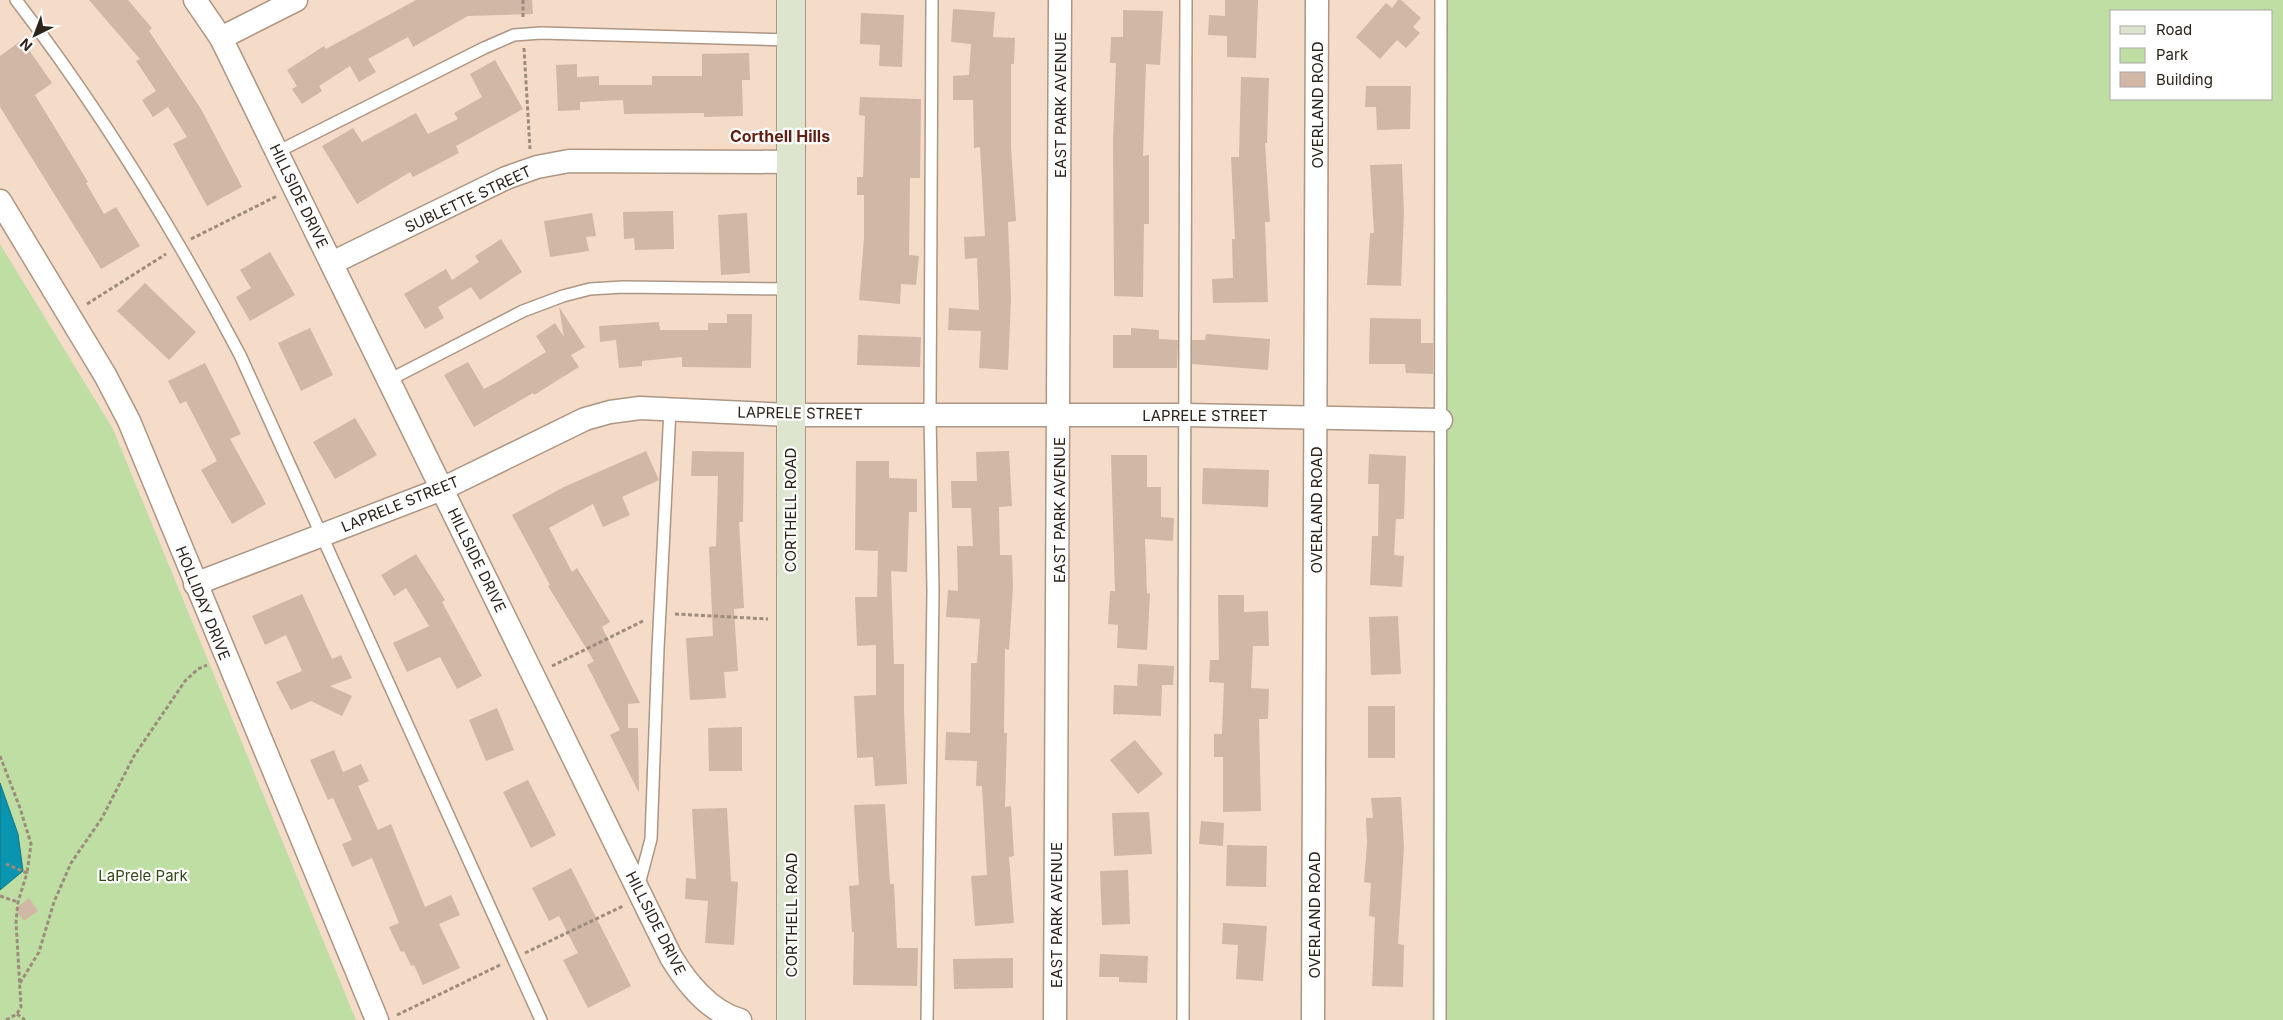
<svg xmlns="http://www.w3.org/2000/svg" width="2283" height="1020" viewBox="0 0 2283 1020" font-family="Inter,sans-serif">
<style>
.green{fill:#bfdea4;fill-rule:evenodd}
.water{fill:#0995b0;stroke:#147383}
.building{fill:#d1b7a6}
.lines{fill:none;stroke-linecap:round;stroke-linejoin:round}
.lane-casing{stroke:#ad9683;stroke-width:14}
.street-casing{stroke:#ad9683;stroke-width:25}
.secondary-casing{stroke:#ad9683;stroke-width:30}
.path{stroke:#9d8b7c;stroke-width:3;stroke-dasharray:4 2.5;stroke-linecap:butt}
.lane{stroke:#fff;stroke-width:11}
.street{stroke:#fff;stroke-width:22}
.secondary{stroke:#dee5ce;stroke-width:28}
.labels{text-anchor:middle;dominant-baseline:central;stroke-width:4.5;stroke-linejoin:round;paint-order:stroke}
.street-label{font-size:15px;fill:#2c231b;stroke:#fff}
.park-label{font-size:15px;fill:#304915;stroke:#fff}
.neighbourhood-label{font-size:16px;font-weight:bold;fill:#611e11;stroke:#fff}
</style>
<rect width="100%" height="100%" fill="#f5dcc9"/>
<g class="green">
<path d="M1436,0H2283V1020H1432ZM2112,11H2272V99H2112Z"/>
<path d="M0,244L113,429L356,1020H0Z"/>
</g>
<path class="water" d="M0,783L18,834L23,871L0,890Z"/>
<g class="building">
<path d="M89,0H128L152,28L149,31L201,109L242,187L207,206L173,144L187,137L168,107L153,117L142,100L156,91L136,61L140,59Z"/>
<path d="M416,0H532L533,14L468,16L413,47L408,37L368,59L376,72L359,82L350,66L319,86L322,91L302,104L292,89L297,86L287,70L324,46L326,49Z"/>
<path d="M1225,0H1258L1256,58L1227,57V36L1208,35L1209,15L1225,16Z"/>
<path d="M1398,0H1401L1421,18L1413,27L1420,33L1406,48L1397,40L1380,59L1356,37L1386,3L1392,8Z"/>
<path d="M953,9L995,12L993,37L1015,38L1014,64H1011V147L1016,221L1008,222L1011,298L1008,370L979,368L981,331L948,330L949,308L979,310L977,258L965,259L964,237L985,236L980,147L974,148L973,100H953V76L969,75L971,44L951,42Z"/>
<path d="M1123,10L1163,11L1160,65L1146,64L1143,156L1149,155V224H1144L1143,297L1114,296L1113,141L1116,63H1110L1111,37H1123Z"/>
<path d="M861,13L904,15L902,67L879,66L880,45L860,44Z"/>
<path d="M22,40L52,83L35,95L88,182L86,183L104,214L116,207L140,246L101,269L0,107V56Z"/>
<path d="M749,53L750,80H742L743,116L704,117V113L624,114L623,100L580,102V110L558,111L556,65L577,64V77L599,76V85H652V76H702V54Z"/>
<path d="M495,60L523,109L456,146L459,153L413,177L410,172L357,204L322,146L353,128L362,142L416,113L428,134L458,119L454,113L482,97L470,74Z"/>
<path d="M1241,77L1269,78L1267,143H1265L1270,222H1265L1268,302L1213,303L1212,279L1233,278L1232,239H1235L1231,157H1239Z"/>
<path d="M1366,86H1411L1410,129L1377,130L1376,107H1365Z"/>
<path d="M860,97L921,99L920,178H910L909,255L919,256L916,285L901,284L900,304L859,300L864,238V195H857V177H863L865,116L859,115Z"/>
<path d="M1402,164L1404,213L1401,286L1367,285L1370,233H1374L1370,165Z"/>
<path d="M673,211L674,249L635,250L634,238L624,239L623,212Z"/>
<path d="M592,213L596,236L586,237L589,251L550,257L544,221Z"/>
<path d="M747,213L750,273L721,275L718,215Z"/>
<path d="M501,239L522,272L480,300L471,287L438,307L444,318L425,329L404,294L446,269L452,280L479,262L475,256Z"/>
<path d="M270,252L295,295L250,321L236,297L251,288L240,270Z"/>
<path d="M145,283L196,332L169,360L117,311Z"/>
<path d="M559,307L585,347L571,355L579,367L534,395L533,393L474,427L444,375L468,362L484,389L499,381L546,352L536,336L555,323L564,337Z"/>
<path d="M727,314H752L751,368L682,367V357L642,361V366L619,368L616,340L600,342L599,326L659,322L660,330H708V323H727Z"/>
<path d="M1370,318L1421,319V343H1433V374L1406,373L1405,364H1369Z"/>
<path d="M310,328L333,375L301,391L278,343Z"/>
<path d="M1131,328L1159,330V339L1178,340L1177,368H1113V335H1131Z"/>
<path d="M1206,334L1270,339L1268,370L1192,364V340H1205Z"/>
<path d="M858,335L921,337L920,367L857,365Z"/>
<path d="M205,363L241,434L230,439L266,504L232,524L201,470L217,461L186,401L180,404L168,381Z"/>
<path d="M355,418L377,455L335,479L313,442Z"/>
<path d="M646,451L659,480L622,497L630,515L603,527L593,504L549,528L572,572L577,568L610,622L602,627L640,703L628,704V728H638L639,793L610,735L620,730L587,665L594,661L548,586L550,585L512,515L564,487Z"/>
<path d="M692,451L744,452L743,522H739L744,608L734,609L738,671L724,672L726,698L690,700L686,638L713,636L709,547L716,546L718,476H691Z"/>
<path d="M1009,451L1012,506L999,507L1000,555H1012L1013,587L1009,650L1005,649L1004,733H1007L1005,807L1011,806L1014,856L1009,857L1014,923L975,926L971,876L987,875L982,786H976L977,761L945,760L946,732L970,733L971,663H977L980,619L946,617L948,590L958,591L957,546H973L971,508H952L951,481H977L976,452Z"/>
<path d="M1369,454L1406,456L1404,519H1396L1394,555L1404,556L1402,587L1370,585L1372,536H1378L1379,484H1368Z"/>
<path d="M1111,455H1147V487H1161V517L1174,518L1173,541L1145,539L1147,593L1150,594L1147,650L1117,648L1118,625L1108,624L1110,591H1115Z"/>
<path d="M856,461H889V478L917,479V512H909L907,572L891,571L894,664H904V711L907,784L875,786L873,757L857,758L854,696L876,695V645L857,646L855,597H877L878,551L855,550Z"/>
<path d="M1203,468L1269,470L1268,507L1202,504Z"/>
<path d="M416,554L445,600L442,602L482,676L457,689L440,657L407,672L393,643L429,626L406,588L394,596L381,575Z"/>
<path d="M302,594L332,659L341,655L352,678L330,686L352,696L342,716L311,701L291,710L276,682L302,671L286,635L265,645L252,616Z"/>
<path d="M1218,595H1244V612L1268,611L1269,646H1253L1251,688L1269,689L1268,719H1259L1261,811L1223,812V757H1214V734H1222L1224,683L1209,682L1210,660H1219Z"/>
<path d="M1398,616L1401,674L1371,675L1369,617Z"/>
<path d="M1138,664L1174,666L1173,685H1162L1161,716L1113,714L1114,685L1137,686Z"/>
<rect x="1368" y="706" width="27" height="52"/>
<path d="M497,708L514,750L486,761L469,720Z"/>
<path d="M742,727V771H709L708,728Z"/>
<path d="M1135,740L1163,774L1138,794L1110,760Z"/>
<path d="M334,750L343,772L361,764L369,781L358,786L378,830L391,824L425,907L451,895L460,915L439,924L460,968L423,985L414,965L411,966L404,951L401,952L389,927L399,923L372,858L352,867L342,844L352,840L333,798L328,800L310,760Z"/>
<path d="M528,780L556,835L531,848L503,792Z"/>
<path d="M1401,797L1404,847L1398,944L1404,945L1403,987L1372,986L1375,917L1369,916L1371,883L1364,882L1367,843L1366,818H1373L1371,798Z"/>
<path d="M885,804L890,884H894L897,948H918L917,986L853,985L854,932H852L849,886L859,885L854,805Z"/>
<path d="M727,808L731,881L738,882L734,945L705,943L708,901L685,899L686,878L696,879L692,809Z"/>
<path d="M1149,812L1152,854L1114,856L1112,813Z"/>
<path d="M1201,821L1224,823L1223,846L1199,844Z"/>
<path d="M1227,845L1267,846L1266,887L1226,886Z"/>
<path d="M571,868L631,986L588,1008L563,960L578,953L559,916L549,921L532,888Z"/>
<path d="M1128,870L1130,924L1102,925L1100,871Z"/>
<path d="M29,898L38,911L24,921L15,909Z"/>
<path d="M1223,923L1267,926L1263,981L1236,979L1238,945L1222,944Z"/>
<path d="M1100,954L1148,956L1147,983L1119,982V977H1099Z"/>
<path d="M1013,958V988L954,989L953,959Z"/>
</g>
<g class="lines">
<defs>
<g id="lane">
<path d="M16,0C101,111 175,232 240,355L541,1020"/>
<path d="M277,152L484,48L514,35L541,33L791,40"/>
<path d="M389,380L523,311L563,296L590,289L623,287L791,289"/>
<path d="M638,888L651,839L658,649L670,409"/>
<path d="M927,1020L933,591L930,414L932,0"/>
<path d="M1183,1020L1186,0"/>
<path d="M1440,1020L1441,0"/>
</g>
<g id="street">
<path d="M195,0L221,38L671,957C686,982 710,1012 740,1020"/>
<path d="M221,38L296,0"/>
<path d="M0,201L105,375L129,421L377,1020"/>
<path d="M332,263L506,178L537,167L569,161L791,162"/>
<path d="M195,584L442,489L585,419L610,412L640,408L790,415H1185L1441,420"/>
<path d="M1055,1020L1060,0"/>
<path d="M1313,1020L1317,0"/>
</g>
<path id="secondary" d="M791,1020V0"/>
</defs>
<use href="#lane" class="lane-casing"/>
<use href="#street" class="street-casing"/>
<use href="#secondary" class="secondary-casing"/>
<g class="path">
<path d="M523,0V19"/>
<path d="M524,48L530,149"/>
<path d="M191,239L277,196"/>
<path d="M87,304L166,254"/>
<path d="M675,614L768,619"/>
<path d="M552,666L645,620"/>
<path d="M0,756L20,808L31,844L27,873"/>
<path d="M0,896L18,902"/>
<path d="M525,953L623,906"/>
<path d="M20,983L39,952L54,902L71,863L102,818L134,756L185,681L198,669L207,665"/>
<path d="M17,1014L25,1020"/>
<path d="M397,1015L500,965"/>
<path d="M6,1020L17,1014L21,1007L16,922L18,902L27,873L6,864"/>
</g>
<use href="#lane" class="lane"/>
<use href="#street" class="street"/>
<use href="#secondary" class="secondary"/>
</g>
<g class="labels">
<g class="street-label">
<text transform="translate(1060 105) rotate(-90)">EAST PARK AVENUE</text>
<text transform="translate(1317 105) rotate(-90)">OVERLAND ROAD</text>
<text transform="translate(299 196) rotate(64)">HILLSIDE DRIVE</text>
<text transform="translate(468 199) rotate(-25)">SUBLETTE STREET</text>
<text transform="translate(800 413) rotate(1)">LAPRELE STREET</text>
<text x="1205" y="415">LAPRELE STREET</text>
<text transform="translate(400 504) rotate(-22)">LAPRELE STREET</text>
<text transform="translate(790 510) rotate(-90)">CORTHELL ROAD</text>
<text transform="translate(1059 510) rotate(-90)">EAST PARK AVENUE</text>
<text transform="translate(1316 510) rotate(-90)">OVERLAND ROAD</text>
<text transform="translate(477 560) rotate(64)">HILLSIDE DRIVE</text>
<text transform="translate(203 603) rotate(68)">HOLLIDAY DRIVE</text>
<text transform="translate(791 915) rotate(-90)">CORTHELL ROAD</text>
<text transform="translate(1056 915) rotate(-90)">EAST PARK AVENUE</text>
<text transform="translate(1314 915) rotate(-90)">OVERLAND ROAD</text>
<text transform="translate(656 923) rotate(63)">HILLSIDE DRIVE</text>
</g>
<g class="park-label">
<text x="143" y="875">LaPrele Park</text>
</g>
<g class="neighbourhood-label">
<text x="780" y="136">Corthell Hills</text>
</g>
</g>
<rect x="2110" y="10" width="162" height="90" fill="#ffffff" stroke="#aba7a4"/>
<rect x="2120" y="26" width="25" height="8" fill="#dee5ce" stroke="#aba7a4"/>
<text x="2156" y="35" font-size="15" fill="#2c231b">Road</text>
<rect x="2120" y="48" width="25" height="15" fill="#bfdea4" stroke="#aba7a4"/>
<text x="2156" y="60" font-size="15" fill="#2c231b">Park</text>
<rect x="2120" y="72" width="25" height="15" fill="#d1b7a6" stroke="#aba7a4"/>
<text x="2156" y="85" font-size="15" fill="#2c231b">Building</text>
<g transform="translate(35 35) rotate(222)" stroke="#ffffff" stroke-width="4" paint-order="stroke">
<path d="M0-4L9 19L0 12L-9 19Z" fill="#2c231b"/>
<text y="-8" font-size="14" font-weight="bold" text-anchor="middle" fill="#2c231b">N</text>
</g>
</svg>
